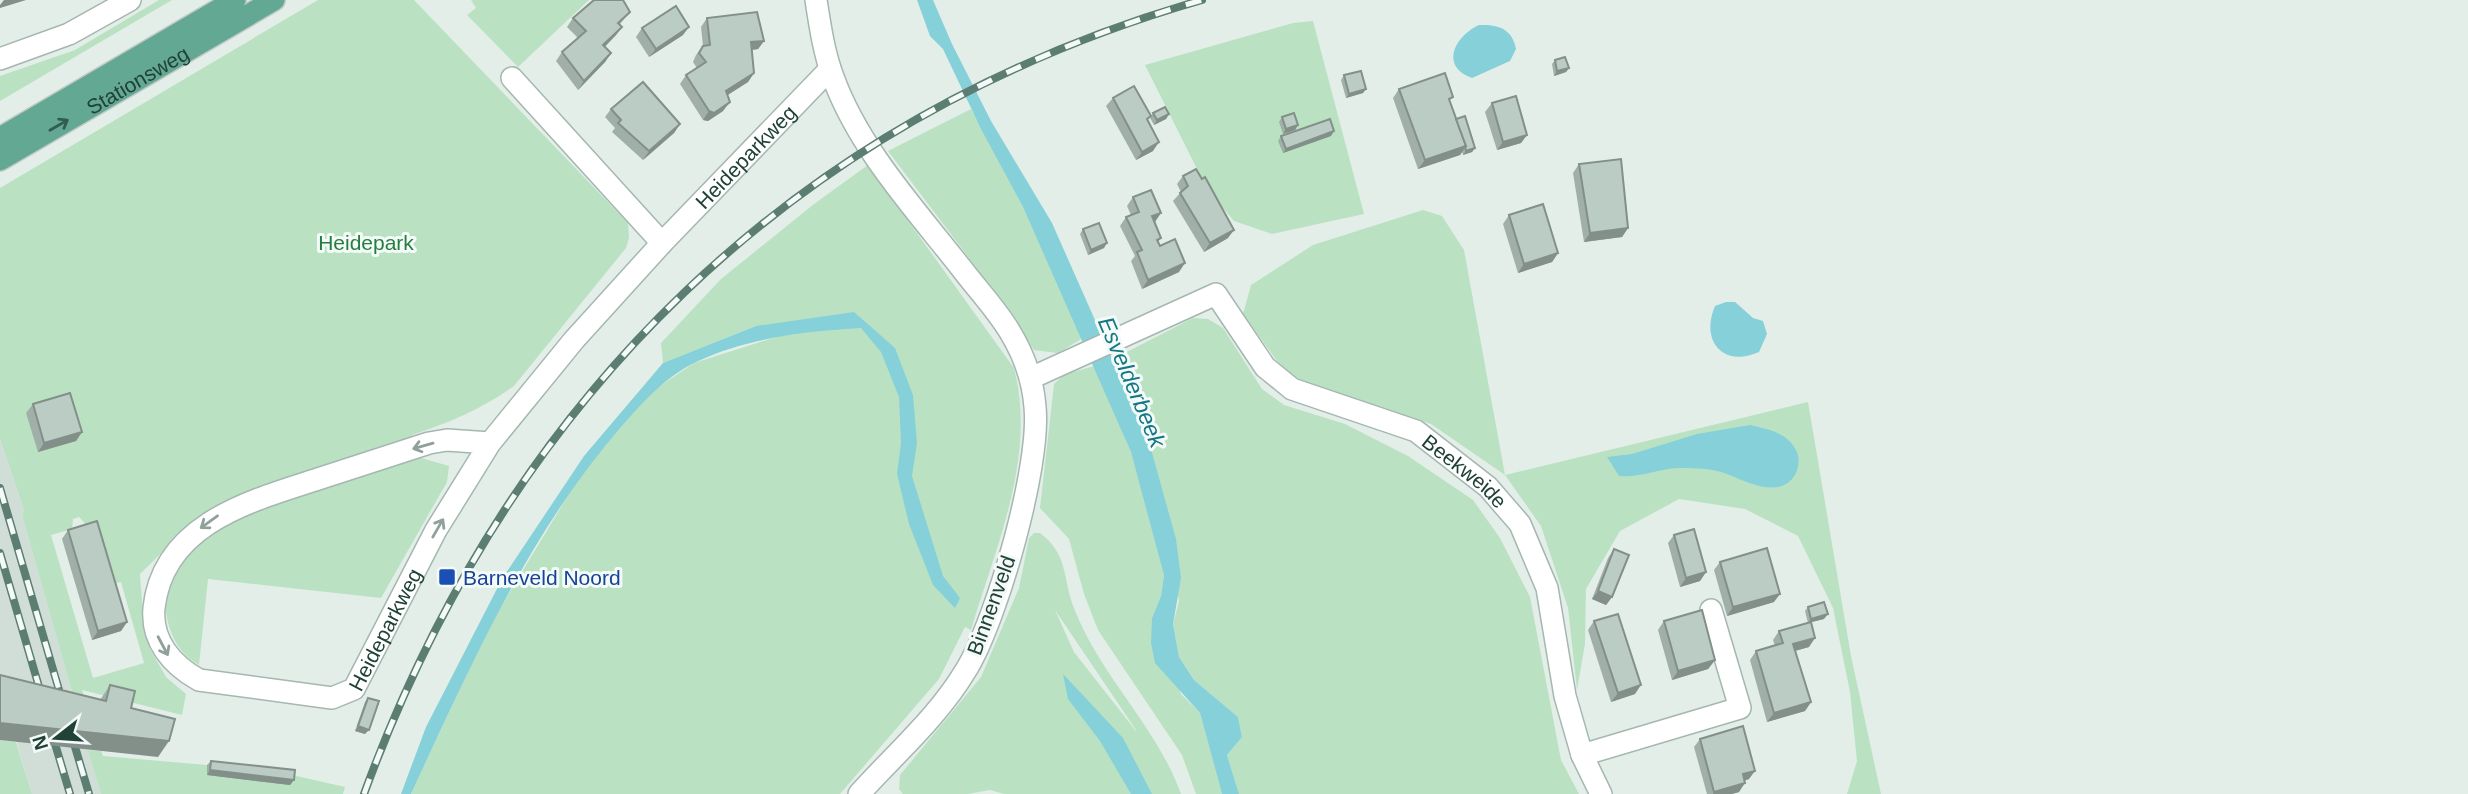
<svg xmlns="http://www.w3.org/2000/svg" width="2468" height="794" viewBox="0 0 2468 794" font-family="Helvetica,sans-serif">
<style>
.built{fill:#d1ded8}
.green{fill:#bae2c2;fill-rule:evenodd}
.water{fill:#85d0d9}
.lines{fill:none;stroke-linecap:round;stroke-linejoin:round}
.minor-casing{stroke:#a5b7b0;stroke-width:24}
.major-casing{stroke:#c1cac7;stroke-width:24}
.minor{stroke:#fff;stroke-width:21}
.major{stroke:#63a893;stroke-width:21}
.rail-casing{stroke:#5b7d72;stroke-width:8}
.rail{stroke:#f4faf7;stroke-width:5;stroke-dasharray:16;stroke-linecap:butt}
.wall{fill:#a1afa9}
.shaded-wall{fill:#838f89}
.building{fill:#bbccc4;stroke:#838f89;stroke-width:2}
.oneway{stroke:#315c4e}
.oneway2{stroke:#90a09b}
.transit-dot{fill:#1a4fb4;stroke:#f4faf7;stroke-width:2.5}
.labels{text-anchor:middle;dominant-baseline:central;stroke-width:6;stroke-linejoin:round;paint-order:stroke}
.street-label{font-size:21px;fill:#204237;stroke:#f4faf7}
.park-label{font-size:21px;fill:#267d43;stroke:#f4faf7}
.transit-label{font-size:21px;fill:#164399;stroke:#f4faf7;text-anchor:start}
.water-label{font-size:23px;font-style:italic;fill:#137885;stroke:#f4faf7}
</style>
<rect width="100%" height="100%" fill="#e3eee9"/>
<path class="built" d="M0,439L24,510L22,515L101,794H32L0,686Z"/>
<g class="green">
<path d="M159,0H172L0,101V76L75,50Z"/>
<path d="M318,0H414L628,223L629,238L626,248L514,386C482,409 449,423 412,435L413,440L261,488L216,506L194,521L140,574L144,630L150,649L166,677L186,694L182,715L82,690L90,716L78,713L22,515L24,510L0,439V188ZM79,517L84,522L108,585L121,582L144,663L93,678L51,535L72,529L73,519Z"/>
<path d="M471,0H589L518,67L467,15L476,8Z"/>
<path d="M1313,21L1364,214L1272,234L1234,221L1207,189L1145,65L1293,23Z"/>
<path d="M971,109L1023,207L1083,338L1058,353L1034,350L1000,299L888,151Z"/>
<path d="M868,165L1014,368C1037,456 996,546 971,630L965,627L939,679L840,794H411L488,628L584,469L651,392L694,363L779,336L797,334L756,326L663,363L661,343L721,279L814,204Z"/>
<path d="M1423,210L1442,216L1464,250L1505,475L1808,402L1851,656L1881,794H1847L1857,761L1850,692L1833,608L1798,536L1745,509L1679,499L1620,531L1586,589L1585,644L1577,690L1568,608L1541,526L1505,475L1431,424L1316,387L1285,372L1243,314L1251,285L1313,245Z"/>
<path d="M1193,318L1208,319L1223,328L1262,389L1284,405L1345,424L1408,456L1473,500L1500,538L1530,597L1561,760L1579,794H1239L1227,755L1242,737L1238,717L1194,680L1179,657L1173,624L1179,601L1149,442L1113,359Z"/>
<path d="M1095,366L1131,452L1158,544L1164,575L1161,596L1152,618L1181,694L1200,713L1222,794H1196L1182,755L1098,630L1084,594L1069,539L1040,508L1054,384L1065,374Z"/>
<path d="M418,457L449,466L447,482L381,598L208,579L199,665C179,654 169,634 166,612C164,584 183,551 206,534C260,498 354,477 418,457Z"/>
<path d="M1034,533H1040C1070,555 1062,582 1076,613C1103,679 1157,727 1181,794H1004L990,790L968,794H903L899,789L900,775L981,677L1019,588L1029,538ZM1055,610L1136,730V731L1074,652Z"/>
<path d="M0,740L16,742L32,794H0Z"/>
<path d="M88,750L101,751L103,756L207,765V775H292L345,787L343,794H101Z"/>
</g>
<g class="water">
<path d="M917,0H933L952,44L991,121L1052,223L1149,442L1176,539L1181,578L1173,624L1179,657L1194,680L1238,717L1242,737L1227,755L1239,794H1222L1200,713L1155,663L1151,643L1152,618L1161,596L1164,575L1131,452L1023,207L981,129L943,49L930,36Z"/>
<path d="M1479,25C1499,24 1512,29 1516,49L1510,61L1472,78C1439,66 1455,36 1479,25Z"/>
<path d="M1726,302H1735L1753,318L1763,321L1767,334L1759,352C1723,368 1700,341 1715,306Z"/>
<path d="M854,312L895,348L913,395L917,443L912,476L943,576L960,598L955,608L933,585L909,524L897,474L901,443L899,397L881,352L861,328C806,331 747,338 696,362C665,377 643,402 621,427C528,534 470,667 411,794H401L426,727L502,579L584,456L663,363L756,326Z"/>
<path d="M1750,425C1767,429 1787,432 1796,450C1800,457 1799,468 1795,475C1778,502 1741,478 1721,472C1709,468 1690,468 1678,468C1658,469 1639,478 1619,476L1607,457L1632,454L1697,434Z"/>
<path d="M1063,674L1123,738L1152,794H1131L1100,741L1068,699Z"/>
</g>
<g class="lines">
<defs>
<g id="minor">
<path d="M816,0C820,26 824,53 833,77C859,149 916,210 962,269C978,290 997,310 1010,332C1024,355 1033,380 1035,407C1041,465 997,620 966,670C938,717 895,754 859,794"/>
<path d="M0,59L69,34L130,0"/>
<path d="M512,78L662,243"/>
<path id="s1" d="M1031,378L1216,294L1265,367L1292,389L1416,431L1488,487L1520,524L1547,588L1565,696L1582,755L1601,794"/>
<path id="s2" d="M490,443L447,440L429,443C392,455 355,467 318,479C250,501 163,524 154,608C151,641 172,665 199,680L332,698L354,689L436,530L490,443L574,340L662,243L830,69"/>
<path d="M1582,755L1740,708L1711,610"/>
</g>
<g id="major">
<path d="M0,138L235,0"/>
<path id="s3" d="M0,160L274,0"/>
</g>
</defs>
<use href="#minor" class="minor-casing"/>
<use href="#major" class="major-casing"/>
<use href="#minor" class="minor"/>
<use href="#major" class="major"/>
<defs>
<g id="rail">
<path d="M0,488L64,707"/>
<path d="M0,553L44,704"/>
<path d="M50,727L70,794"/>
<path d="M70,730L89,794"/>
<path d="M364,794C509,398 794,117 1202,0"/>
</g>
</defs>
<use href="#rail" class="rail-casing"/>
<use href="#rail" class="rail"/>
</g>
<g class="wall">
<path d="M630,12L620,24L622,27L616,35L605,47L611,53L605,62L578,90L556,61L562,52L578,38L567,27L573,18Z"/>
<path d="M707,18L764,41L758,49L751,50L754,73L748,82L727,95L723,111L708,121L703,120L680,84L686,75L697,68L693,62L696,55L703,46L701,27Z"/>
<path d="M642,28L683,35L649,57L636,37Z"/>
<path d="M1555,60L1569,68L1566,72L1554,76L1552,64Z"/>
<path d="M1344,75L1366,89L1363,93L1346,98L1341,80Z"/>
<path d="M1399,89L1450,102L1456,119L1475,148L1472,152L1463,155L1462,152L1460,155L1418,169L1393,98Z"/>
<path d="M1113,98L1148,121L1153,151L1136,160L1106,106Z"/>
<path d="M1492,103L1527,135L1521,143L1497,150L1485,112Z"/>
<path d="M611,109L680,124L674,133L643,160L612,132L615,128L605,117Z"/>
<path d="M1153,113L1169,114L1166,119L1154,125L1150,118Z"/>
<path d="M1282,117L1298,125L1295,130L1283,134L1279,122Z"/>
<path d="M1281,136H1331L1283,153L1278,141Z"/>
<path d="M1579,164L1628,228L1622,237L1584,242L1573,173Z"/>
<path d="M1183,176L1228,238L1204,252L1173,201L1181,192L1177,184Z"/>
<path d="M1133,197L1154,222L1161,238L1158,242L1160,246L1179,272L1142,289L1131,261L1135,256L1120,226L1126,217L1131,215L1127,206Z"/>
<path d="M1509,215L1558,253L1552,262L1518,273L1503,224Z"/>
<path d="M1083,229L1104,248L1088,255L1080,234Z"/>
<path d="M33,404L82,432L76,441L38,452L26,413Z"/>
<path d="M68,530L127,622L121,631L92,640L62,539Z"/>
<path d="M1674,535L1706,572L1700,581L1680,587L1668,543Z"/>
<path d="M1614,549L1612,597L1606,605L1592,599L1608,558Z"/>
<path d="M1720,562L1774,602L1727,616L1714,570Z"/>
<path d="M1808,607L1824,619L1811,622L1809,647L1795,651L1811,702L1805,711L1767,722L1750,660L1756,651L1775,646L1773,640L1779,631L1808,623L1805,611Z"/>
<path d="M1594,621L1635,694L1611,702L1588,630Z"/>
<path d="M1664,621L1715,660L1708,669L1672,680L1658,630Z"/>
<path d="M110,685L131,708L158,757L100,700Z"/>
<path d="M368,698L365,734L355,731L365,702Z"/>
<path d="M1700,739L1749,779L1745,780L1739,792L1732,794H1707L1694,747Z"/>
<path d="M211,761L294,780L290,785L207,775V765Z"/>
</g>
<g class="shaded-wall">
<path d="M4,0H26L0,8V5Z"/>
<path d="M622,27L616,35L597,54L603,45Z"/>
<path d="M689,27L683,35L649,57L656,49Z"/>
<path d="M764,41L758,49L744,51L751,42Z"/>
<path d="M611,53L605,62L578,90L584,81Z"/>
<path d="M1569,68L1566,72L1554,76L1557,71Z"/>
<path d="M754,73L748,82L720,100L726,91Z"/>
<path d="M1366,89L1363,93L1346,98L1349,94Z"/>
<path d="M730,102L723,111L708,121L703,120L709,111Z"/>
<path d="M1169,114L1166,119L1154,125L1157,120Z"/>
<path d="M680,124L674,133L643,160L649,151Z"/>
<path d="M1298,125L1295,130L1283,134L1286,129Z"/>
<path d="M1334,131L1331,136L1283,153L1286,149Z"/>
<path d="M1527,135L1521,143L1497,150L1503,142Z"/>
<path d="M1159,142L1153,151L1136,160L1142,152Z"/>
<path d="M1466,146L1460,155L1418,169L1425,160Z"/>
<path d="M1475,148L1472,152L1463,155L1466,151Z"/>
<path d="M1161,213L1155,222L1152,216Z"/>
<path d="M1628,228L1622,237L1584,242L1590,233Z"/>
<path d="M1234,230L1228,238L1204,252L1210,243Z"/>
<path d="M1107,243L1104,248L1088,255L1091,250Z"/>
<path d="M1558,253L1552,262L1518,273L1524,264Z"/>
<path d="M1185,263L1179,272L1142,289L1148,280Z"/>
<path d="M82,432L76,441L38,452L44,443Z"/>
<path d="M1706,572L1700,581L1680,587L1686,578Z"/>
<path d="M1598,591L1612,597L1606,605L1592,599Z"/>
<path d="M1780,594L1774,602L1727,616L1733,607Z"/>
<path d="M1828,614L1824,619L1808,623L1811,619Z"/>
<path d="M127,622L121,631L92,640L98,631Z"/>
<path d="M1815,638L1809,647L1787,653L1793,644Z"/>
<path d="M1715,660L1708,669L1672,680L1678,671Z"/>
<path d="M1641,685L1635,694L1611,702L1618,693Z"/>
<path d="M1811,702L1805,711L1767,722L1774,713Z"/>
<path d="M0,723L169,741L158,757L0,740Z"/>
<path d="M358,726L369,730L365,734L355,731Z"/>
<path d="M210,770L294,780L290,785L207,775Z"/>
<path d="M1755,771L1749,779L1737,783L1743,774Z"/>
<path d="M1745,783L1739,792L1732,794H1713L1714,792Z"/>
</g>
<g class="building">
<path d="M594,0H623L630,12L618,23L622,27L603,45L611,53L584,81L562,52L586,31L573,18Z"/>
<path d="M676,6L689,27L656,49L642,28Z"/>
<path d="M757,12L764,41L751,42L754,73L726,91L730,102L714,113L709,111L686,75L706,62L699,53L703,46L710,45L707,18Z"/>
<path d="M1565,57L1569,68L1557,71L1555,60Z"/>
<path d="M1361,71L1366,89L1349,94L1344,75Z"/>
<path d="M1445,73L1453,97L1449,99L1466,146L1425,160L1399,89Z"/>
<path d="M643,82L680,124L649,151L618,123L621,120L611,109Z"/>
<path d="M1134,86L1151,116L1147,119L1159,142L1142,152L1113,98Z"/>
<path d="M1516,96L1527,135L1503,142L1492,103Z"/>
<path d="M1165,107L1169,114L1157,120L1153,113Z"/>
<path d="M1294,113L1298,125L1286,129L1282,117Z"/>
<path d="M1465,116L1475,148L1466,151L1465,146H1466L1456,119Z"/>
<path d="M1330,119L1334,131L1286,149L1281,136Z"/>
<path d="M1621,159L1628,228L1590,233L1579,164Z"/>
<path d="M1196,169L1202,179L1205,177L1234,230L1210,243L1180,193L1188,186L1183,176Z"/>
<path d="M1151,190L1161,213L1152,216L1161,238L1157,240L1160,246L1175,239L1185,263L1148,280L1137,252L1142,250L1126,217L1139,212L1133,197Z"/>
<path d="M1543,204L1558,253L1524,264L1509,215Z"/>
<path d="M1099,223L1107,243L1091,250L1083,229Z"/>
<path d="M70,393L82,432L44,443L33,404Z"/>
<path d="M97,521L127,622L98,631L68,530Z"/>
<path d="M1694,529L1706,572L1686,578L1674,535Z"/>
<path d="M1767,548L1780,594L1733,607L1720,562Z"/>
<path d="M1614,549L1629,555L1612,597L1598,591Z"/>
<path d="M1824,602L1828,614L1811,619L1808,607Z"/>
<path d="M1702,610L1715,660L1678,671L1664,621Z"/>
<path d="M1618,614L1641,685L1618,693L1594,621Z"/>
<path d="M1811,622L1815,638L1793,644L1811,702L1774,713L1756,651L1783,643L1779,631Z"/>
<path d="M0,675L106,701L110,685L135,691L131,708L175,719L169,741L0,723Z"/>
<path d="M368,698L379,701L369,730L358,726Z"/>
<path d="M1743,726L1755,771L1743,774L1745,783L1714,792L1700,739Z"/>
<path d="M211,761L295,770L294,780L210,770Z"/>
</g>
<defs><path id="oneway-shaft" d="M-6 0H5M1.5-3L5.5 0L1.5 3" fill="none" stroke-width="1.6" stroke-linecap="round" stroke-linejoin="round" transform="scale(1.75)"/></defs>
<use class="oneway" href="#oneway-shaft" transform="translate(59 125) rotate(-30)"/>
<g class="oneway2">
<use href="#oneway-shaft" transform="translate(423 446) rotate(164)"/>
<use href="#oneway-shaft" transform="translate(209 522) rotate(144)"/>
<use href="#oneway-shaft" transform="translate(438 528) rotate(-60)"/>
<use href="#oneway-shaft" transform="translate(163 646) rotate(62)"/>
</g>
<rect class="transit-dot" x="438" y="568" width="18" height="18" rx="3.5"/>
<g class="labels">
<g class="street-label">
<text stroke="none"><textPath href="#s3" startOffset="159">Stationsweg</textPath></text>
<text stroke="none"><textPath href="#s2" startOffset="1314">Heideparkweg</textPath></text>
<text stroke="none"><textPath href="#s1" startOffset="520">Beekweide</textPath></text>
<text transform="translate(991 605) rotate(-70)">Binnenveld</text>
<text stroke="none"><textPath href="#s2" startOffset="716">Heideparkweg</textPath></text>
</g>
<g class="park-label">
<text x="366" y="242">Heidepark</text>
</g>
<g class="transit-label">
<text x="463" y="577">Barneveld Noord</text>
</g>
<g class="water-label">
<text transform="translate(1132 382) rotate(67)">Esvelderbeek</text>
</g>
</g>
<g transform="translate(56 738) rotate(253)" stroke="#f4faf7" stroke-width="5" paint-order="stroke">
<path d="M0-5L12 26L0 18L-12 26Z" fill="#204237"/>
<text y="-10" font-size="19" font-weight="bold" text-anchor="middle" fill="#204237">N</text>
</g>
</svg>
